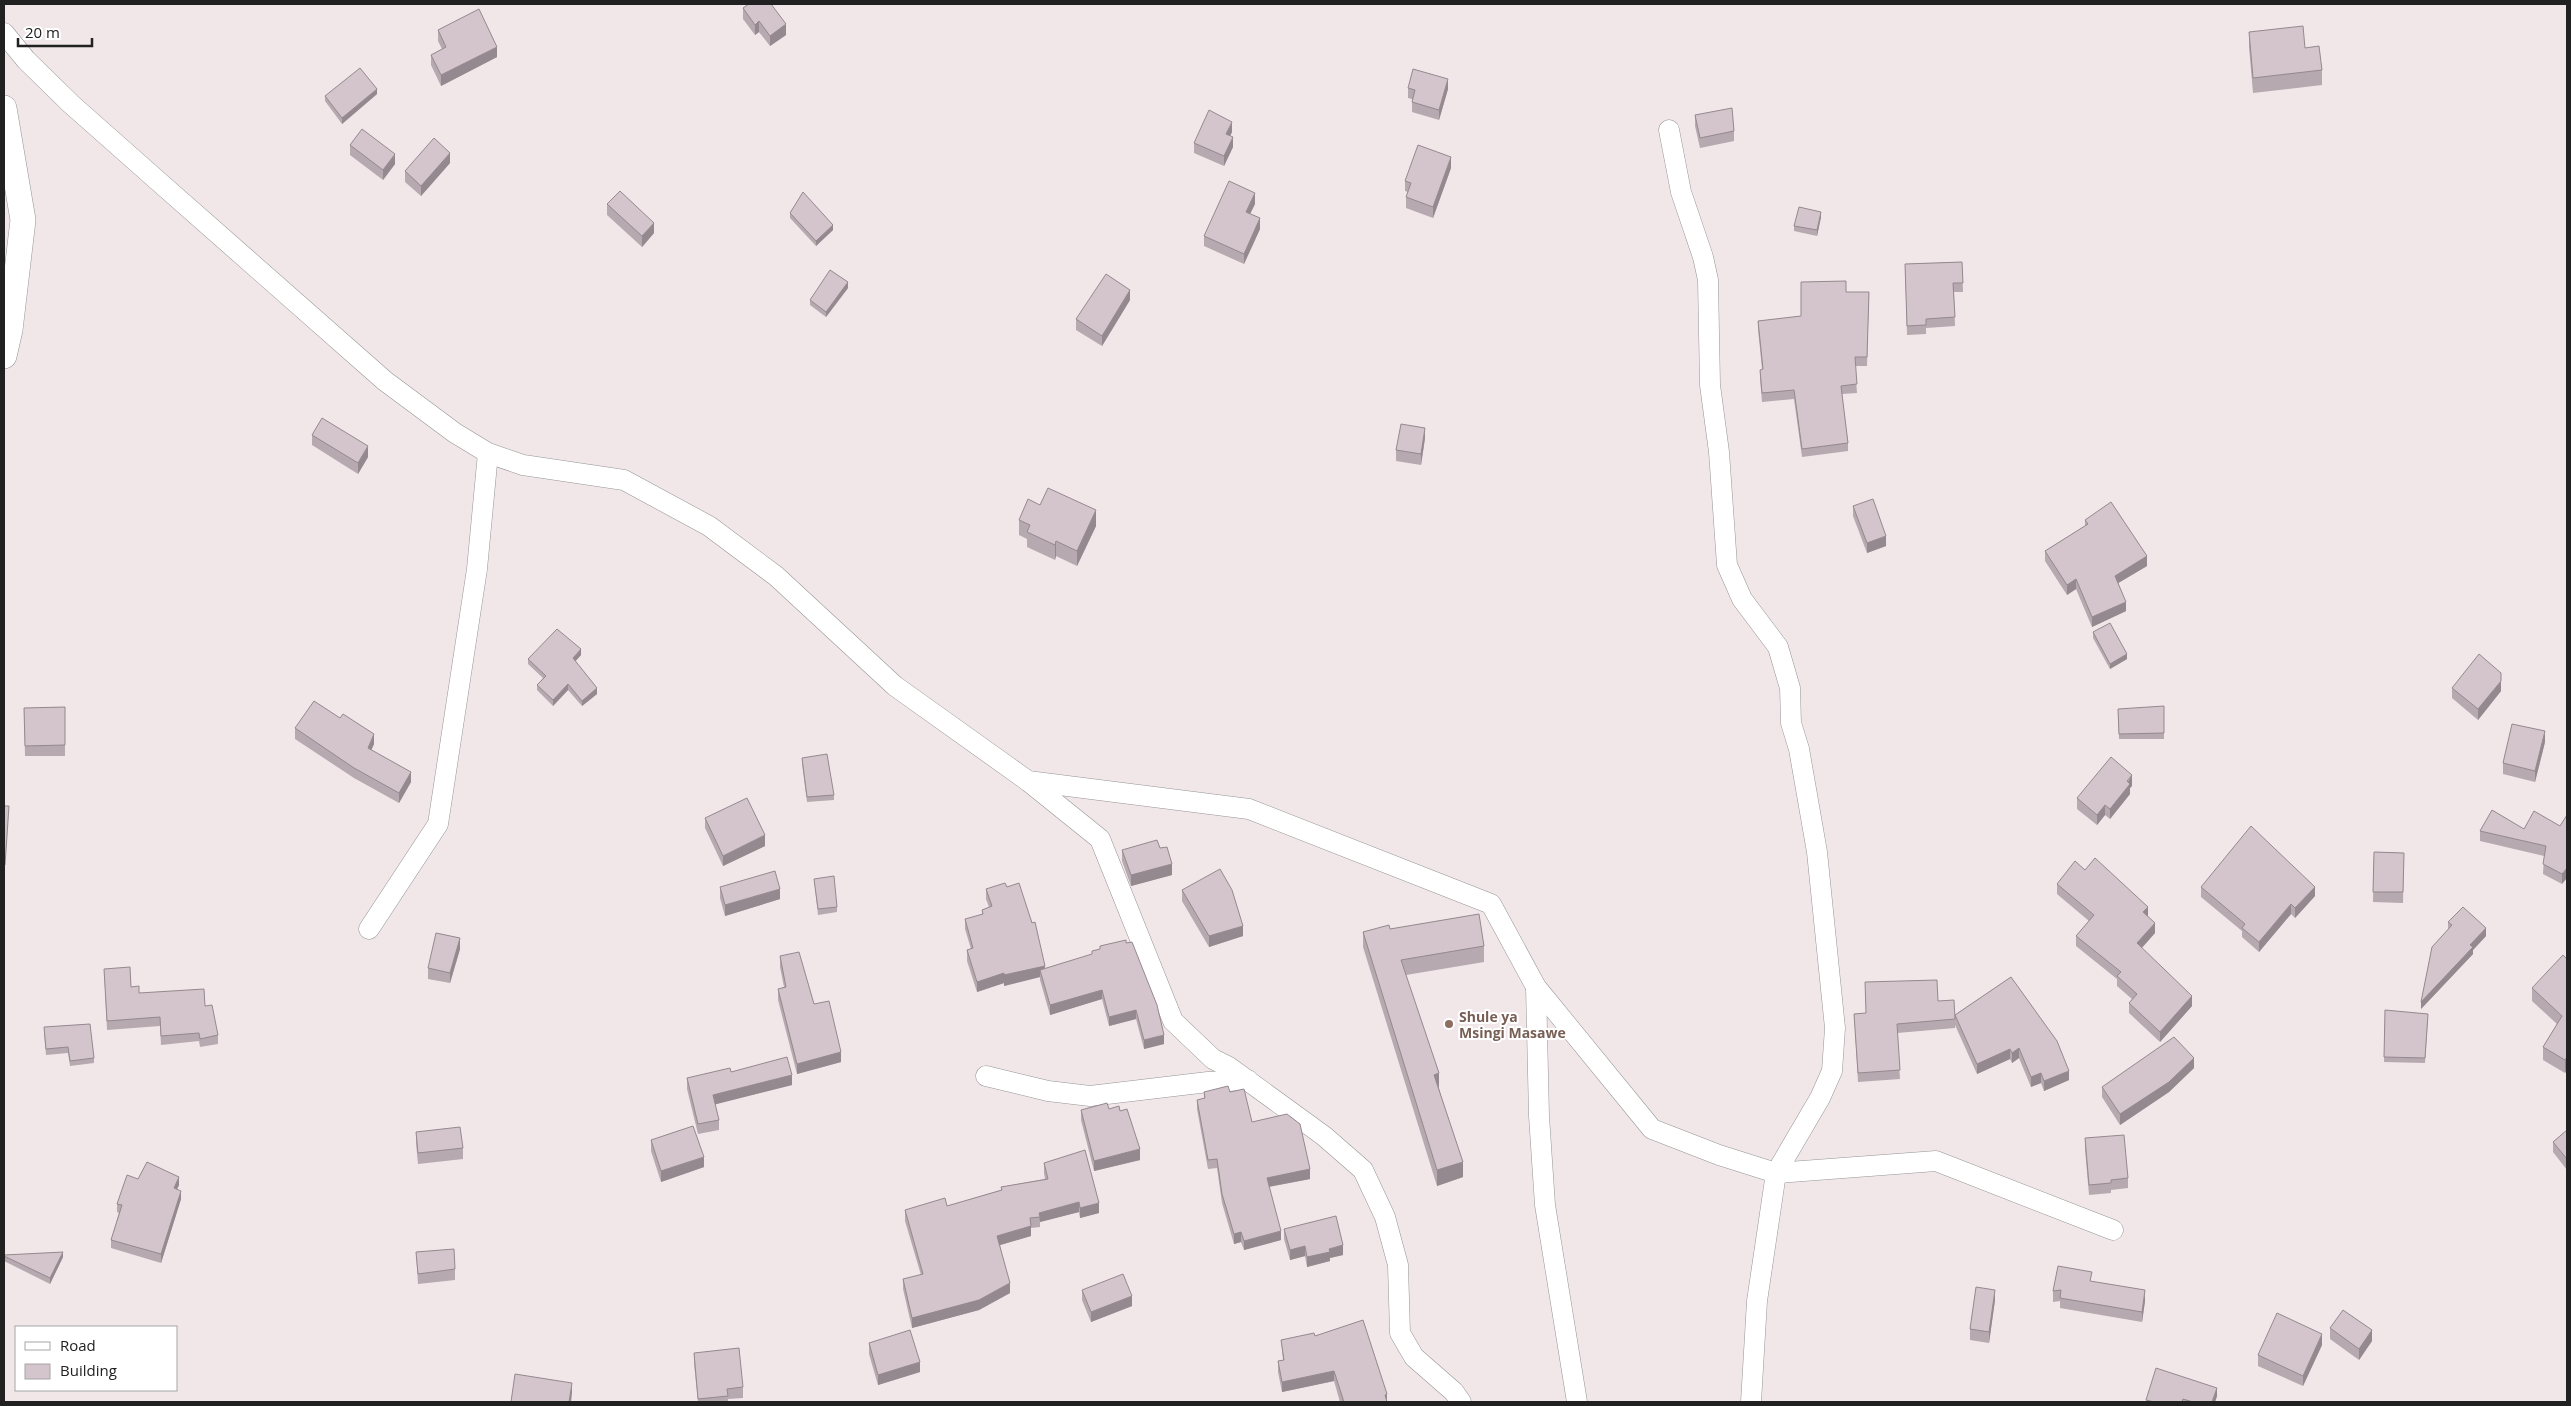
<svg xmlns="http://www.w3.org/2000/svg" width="2571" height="1406" viewBox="0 0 2571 1406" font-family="'Open Sans',sans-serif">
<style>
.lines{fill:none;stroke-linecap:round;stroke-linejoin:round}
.minor-casing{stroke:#959595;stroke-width:21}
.tertiary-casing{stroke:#959595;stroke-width:26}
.minor{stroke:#fff;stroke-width:20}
.tertiary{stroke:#fff;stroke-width:25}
.wall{fill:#b6a9af}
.shaded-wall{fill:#94898e}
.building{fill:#d4c4cb;stroke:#94898e}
.education-dot{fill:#8d6e63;stroke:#fff;stroke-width:2}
.labels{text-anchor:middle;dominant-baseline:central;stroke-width:4;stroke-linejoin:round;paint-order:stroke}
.education-label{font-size:14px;font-weight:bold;fill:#785e54;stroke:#fff;text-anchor:start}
</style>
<rect width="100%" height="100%" fill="#f1e7e9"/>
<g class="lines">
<defs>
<g id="minor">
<path d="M4,33L26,60L71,104L158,181L385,381L455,433L488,453L523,465L624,480L709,526L776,576L895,686L1028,781L1100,839L1173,1021L1213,1059L1229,1067L1324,1136L1363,1170L1385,1217L1398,1265L1400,1333L1414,1357L1454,1392L1461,1402"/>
<path d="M1669,130L1681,192L1703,257L1708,280L1710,385L1719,452L1727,565L1742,599L1778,647L1790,688L1791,723L1799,749L1817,852L1835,1028L1832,1071L1820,1098L1776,1173L1757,1301L1751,1402"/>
<path d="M1028,781L1249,809L1491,904L1536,987L1652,1129L1719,1155L1776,1173L1936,1161L2113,1230"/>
<path d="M369,929L438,824L477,569L488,453"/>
<path d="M1536,987L1539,1116L1545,1205L1577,1402"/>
<path d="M986,1076L1048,1091L1090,1096L1208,1082L1248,1080"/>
</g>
<path id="tertiary" d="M4,108L23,220L10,330L4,356"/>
</defs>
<use href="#minor" class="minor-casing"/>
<use href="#tertiary" class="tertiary-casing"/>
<use href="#minor" class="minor"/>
<use href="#tertiary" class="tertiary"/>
</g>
<g class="wall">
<path d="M743,8L786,35L770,46L759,32L755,35L743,19Z"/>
<path d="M438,30L497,57L441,86L431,65V55L442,49L438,41Z"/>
<path d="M2249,32L2305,48L2322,70V85L2253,93L2249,47Z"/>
<path d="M1408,88L1448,89L1439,120L1412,112V99L1408,98Z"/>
<path d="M377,94L342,124L325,101V96Z"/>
<path d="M1695,115L1734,131V141L1700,148L1695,126Z"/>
<path d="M1232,132L1230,136L1233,147L1224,166L1194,153V143Z"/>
<path d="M350,145L395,164L383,180L350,155Z"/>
<path d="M450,163L421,196L405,182V171Z"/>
<path d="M1451,168L1433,218L1406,208V197L1408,192L1405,191V181Z"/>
<path d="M607,204L654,233L642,247L607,215Z"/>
<path d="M1255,204L1250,214L1260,229L1244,264L1204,246V236Z"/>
<path d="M790,213L833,230L816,246L790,218Z"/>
<path d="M1821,217L1817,236L1794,231V226Z"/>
<path d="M1962,262L1963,292H1954L1955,326L1926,328V334L1907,335L1905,264Z"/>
<path d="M848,288L826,317L810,305V300Z"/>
<path d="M1846,292H1869L1867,366H1855L1857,393L1842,394L1848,443V451L1802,457L1794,399L1762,402L1760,378V370L1762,369L1758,329V321L1801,316Z"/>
<path d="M1130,300L1102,346L1076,330V319Z"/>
<path d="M312,435L368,457L358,474L312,445Z"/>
<path d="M1425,438L1421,465L1396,461V450Z"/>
<path d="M1040,505L1096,526L1077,566L1056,556L1055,560L1027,547V539L1019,535V520Z"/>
<path d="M1853,506L1886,546L1867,553L1853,516Z"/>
<path d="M2085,520L2147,566L2118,583L2126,611L2092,627L2076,589L2067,595L2045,561V551L2085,526Z"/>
<path d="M2093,632L2127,659L2110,669L2093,638Z"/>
<path d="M581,655L575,661L597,694L582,706L568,690L553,706L537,690V685L543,678L528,664V659Z"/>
<path d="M2452,688L2501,691L2478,720L2452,698Z"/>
<path d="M2164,706V739H2119L2118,714Z"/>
<path d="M65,707V756H25L24,708Z"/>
<path d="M295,728L374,744L371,750L411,782L399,803L354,778L295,739Z"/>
<path d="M2545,742L2535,782L2503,774V763Z"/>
<path d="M802,758L834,795V800L807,802L802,763Z"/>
<path d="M2132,786L2130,788V794L2110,819L2105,815L2097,825L2077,809V798Z"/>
<path d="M2567,815L2562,884L2543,874L2544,856L2480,841V831L2524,829L2560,826Z"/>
<path d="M705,818L765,846L723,866L705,828Z"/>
<path d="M1160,848L1172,875L1131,886L1122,861V850Z"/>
<path d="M2374,852L2404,853L2403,903L2373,902Z"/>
<path d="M2085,870L2148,916L2155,933L2142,948L2192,1006L2160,1042L2129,1013V1003L2132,999L2117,986V979L2076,946V936L2089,921L2057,894V884Z"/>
<path d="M814,879L837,907V912L818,915Z"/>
<path d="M720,887L780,899L725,916L720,898Z"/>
<path d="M2201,887L2315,896L2295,918L2291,914L2259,952L2242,937V931L2201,897Z"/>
<path d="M986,889L1045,969L1092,955V951L1100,950V946L1164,1044L1144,1049L1136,1019L1109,1026L1102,999L1050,1015L1040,980V977L1004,986V983L977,992L967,961V950L971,949L965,929V919L982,915V910L989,907L986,899Z"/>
<path d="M1182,890L1243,936L1209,947L1182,901Z"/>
<path d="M2448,922L2486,936L2473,950V954L2421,1009L2448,929Z"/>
<path d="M1390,929L1484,946V962L1406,975L1439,1088L1463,1177L1437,1186L1363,947V932Z"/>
<path d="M460,949L450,983L428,979V968Z"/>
<path d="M780,956L814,1004L841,1062L797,1074L778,1000V989L784,987L780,967Z"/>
<path d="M2567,959V1069L2565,1073L2543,1060V1047L2557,1024L2532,1001V988Z"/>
<path d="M104,969L139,993L205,1006L218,1035V1044L200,1047L199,1041L161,1045L160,1026L107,1030Z"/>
<path d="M2011,977L2069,1080L2044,1091L2041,1083L2031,1087L2019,1058L2012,1063L2010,1059L1977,1074L1955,1025V1028L1897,1033L1900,1079L1858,1082L1854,1014L1866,1013L1938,1001L1955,1015Z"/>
<path d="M2385,1010L2428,1019L2425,1063L2384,1062Z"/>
<path d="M44,1033L94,1058V1063L70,1066L68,1053L46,1055Z"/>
<path d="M2194,1068L2169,1092L2120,1125L2102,1097V1087Z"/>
<path d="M731,1072L792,1085L715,1104L719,1120V1130L698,1134L687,1089V1078Z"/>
<path d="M1204,1092H1230L1252,1122L1310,1179L1269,1187L1281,1240L1244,1250L1241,1242L1234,1244L1222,1203L1217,1168L1208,1169L1197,1109V1100L1204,1099Z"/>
<path d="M1109,1109L1120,1111L1140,1160L1094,1171L1081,1120V1110Z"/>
<path d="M2567,1130V1170L2553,1152V1142Z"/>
<path d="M416,1132L463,1148V1159L418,1164L416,1143Z"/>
<path d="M2085,1138L2128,1178V1188L2111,1190V1193L2089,1195L2085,1149Z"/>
<path d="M651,1140L704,1167L661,1182L651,1151Z"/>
<path d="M1044,1163L1099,1213L1080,1218L1079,1212L1040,1222V1227L1031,1228V1236L1000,1245L1010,1293L979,1310L912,1328L903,1289V1279L921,1275L905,1221V1210L947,1206L1001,1190V1187L1045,1179L1044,1173Z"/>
<path d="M138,1179L179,1185L177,1189L181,1199L161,1263L111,1248V1240L119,1213L117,1212V1204Z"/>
<path d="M1284,1229L1343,1255L1330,1258V1261L1307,1267L1305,1256L1290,1260L1284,1239Z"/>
<path d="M416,1252L455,1269V1280L418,1284Z"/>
<path d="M4,1255L63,1257L50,1284L4,1261Z"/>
<path d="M2092,1282L2145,1301L2142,1322L2060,1308V1301L2053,1302V1291Z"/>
<path d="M1082,1290L1132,1306L1091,1322L1082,1300Z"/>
<path d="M1995,1300L1989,1343L1970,1340V1329Z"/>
<path d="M2330,1328L2372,1341L2359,1360L2330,1339Z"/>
<path d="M1315,1336L1387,1402H1340L1334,1381L1282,1392L1278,1372V1361L1283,1360L1281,1340Z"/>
<path d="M869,1343L920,1372L878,1385L869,1354Z"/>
<path d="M2322,1345L2303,1386L2258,1366V1355Z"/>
<path d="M694,1353L743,1387V1398L728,1399V1402H698L694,1363Z"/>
<path d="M2217,1396L2215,1402H2146V1400Z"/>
</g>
<g class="shaded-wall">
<path d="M759,21V32L755,35V25Z"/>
<path d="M786,24V35L770,46V36Z"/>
<path d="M497,47V57L441,86V75Z"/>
<path d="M1448,79V89L1439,120V110Z"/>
<path d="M377,89V94L342,124V118Z"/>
<path d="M1232,122V132L1226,144V134Z"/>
<path d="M1233,137V147L1224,166V156Z"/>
<path d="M450,153V163L421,196V186Z"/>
<path d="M395,154V164L383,180V170Z"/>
<path d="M1451,157V168L1433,218V207Z"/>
<path d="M1255,193V204L1246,222V212Z"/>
<path d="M1821,212V217L1817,236V230Z"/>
<path d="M1260,218V229L1244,264V254Z"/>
<path d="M654,223V233L642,247V236Z"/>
<path d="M833,225V230L816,246V241Z"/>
<path d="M848,282V288L826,317V312Z"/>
<path d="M1130,290V300L1102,346V336Z"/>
<path d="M1425,428V438L1421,465V454Z"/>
<path d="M368,446V457L358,474V463Z"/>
<path d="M1096,510V526L1077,566V551Z"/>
<path d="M1886,536V546L1867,553V543Z"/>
<path d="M1056,541V556L1055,560V545Z"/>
<path d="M2147,556V566L2115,585V576Z"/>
<path d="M2076,579V589L2067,595V585Z"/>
<path d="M2126,602V611L2092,627V617Z"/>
<path d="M581,649V655L573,664V658Z"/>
<path d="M2127,654V659L2110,669V664Z"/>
<path d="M2501,681V691L2478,720V709Z"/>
<path d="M568,684V690L553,706V700Z"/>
<path d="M597,688V694L582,706V701Z"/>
<path d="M2545,731V742L2535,782V771Z"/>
<path d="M374,734V744L368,758V748Z"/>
<path d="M411,772V782L399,803V793Z"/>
<path d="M2132,775V786L2130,788V794L2110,819V809Z"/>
<path d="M2105,805V815L2097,825V815Z"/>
<path d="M765,835V846L723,866V856Z"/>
<path d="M1172,864V875L1131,886V875Z"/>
<path d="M2567,868V878L2562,884V874Z"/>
<path d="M2315,887V896L2295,918V908Z"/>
<path d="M780,889V899L725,916V905Z"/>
<path d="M2291,904V914L2259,952V942Z"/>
<path d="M2148,907V917L2143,912Z"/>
<path d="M2155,923V933L2137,953V943Z"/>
<path d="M1243,926V936L1209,947V936Z"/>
<path d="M2486,928V936L2473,950V954L2421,1009V1002L2470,945Z"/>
<path d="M460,938V949L450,983V973Z"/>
<path d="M1045,966V976L1040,970V977L1004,986V975Z"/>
<path d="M1004,973V983L977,992V982Z"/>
<path d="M1102,990V999L1050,1015V1005Z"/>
<path d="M2192,996V1006L2160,1042V1032Z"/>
<path d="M1136,1010V1019L1109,1026V1017Z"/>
<path d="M1164,1035V1044L1144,1049V1040Z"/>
<path d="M2019,1048V1058L2012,1063V1053Z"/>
<path d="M2010,1049V1059L1977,1074V1064Z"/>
<path d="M841,1052V1062L797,1074V1064Z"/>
<path d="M2567,1057V1069L2565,1073V1060Z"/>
<path d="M2194,1058V1068L2169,1092L2120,1125V1114Z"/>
<path d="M2069,1071V1080L2044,1091V1081Z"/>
<path d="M1439,1073V1089L1434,1075Z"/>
<path d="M2041,1073V1083L2031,1087V1077Z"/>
<path d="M792,1075V1085L713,1105V1095Z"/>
<path d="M1140,1149V1160L1094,1171V1161Z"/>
<path d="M704,1157V1167L661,1182V1171Z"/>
<path d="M1463,1162V1177L1437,1186V1170Z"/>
<path d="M1310,1169V1179L1267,1187V1178Z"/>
<path d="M179,1177V1185L174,1196V1188Z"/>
<path d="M181,1191V1199L161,1263V1254Z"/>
<path d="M1079,1202V1212L1040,1222L1039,1213Z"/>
<path d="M1099,1203V1213L1080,1218V1208Z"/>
<path d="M1031,1226V1236L997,1246V1236Z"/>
<path d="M1281,1231V1240L1244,1250V1241Z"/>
<path d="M1241,1232V1242L1234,1244V1234Z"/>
<path d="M1343,1245V1255L1330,1258V1261L1307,1267V1257L1329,1249Z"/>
<path d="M1305,1246V1256L1290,1260V1250Z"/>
<path d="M63,1252V1257L50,1284V1278Z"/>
<path d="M1010,1283V1293L979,1310L912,1328V1318Z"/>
<path d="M1995,1290V1300L1989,1343V1332Z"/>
<path d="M2145,1290V1301L2142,1322V1312Z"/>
<path d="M1132,1296V1306L1091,1322V1312Z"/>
<path d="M2372,1330V1341L2359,1360V1349Z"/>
<path d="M2322,1334V1345L2303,1386V1376Z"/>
<path d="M920,1362V1372L878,1385V1375Z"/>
<path d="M1334,1371V1381L1282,1392V1382Z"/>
<path d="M572,1383V1393L571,1402H569Z"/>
<path d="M2217,1388V1396L2215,1402H2212Z"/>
<path d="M1387,1394V1402H1385V1395Z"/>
</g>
<g class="building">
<path d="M749,4H771L786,24L770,36L759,21L755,25L743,8Z"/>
<path d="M479,9L497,47L441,75L431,55L446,47L438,30Z"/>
<path d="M2303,26L2305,48L2319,46L2322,70L2253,78L2249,32Z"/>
<path d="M360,68L377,89L342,118L325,96Z"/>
<path d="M1413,69L1448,79L1439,110L1412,102L1415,90L1408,88Z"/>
<path d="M1732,108L1734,131L1700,138L1695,115Z"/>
<path d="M1209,110L1232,122L1226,134L1233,137L1224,156L1194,143Z"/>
<path d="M362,129L395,154L383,170L350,145Z"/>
<path d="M434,138L450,153L421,186L405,171Z"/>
<path d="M1418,145L1451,157L1433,207L1406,197L1411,183L1405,181Z"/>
<path d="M1229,181L1255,193L1246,212L1260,218L1244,254L1204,236Z"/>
<path d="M620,191L654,223L642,236L607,204Z"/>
<path d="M803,192L833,225L816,241L790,213Z"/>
<path d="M1799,207L1821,212L1817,230L1794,226Z"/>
<path d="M1962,262L1963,283H1953L1955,317L1926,319V325L1907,326L1905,264Z"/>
<path d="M830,270L848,282L826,312L810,300Z"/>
<path d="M1106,274L1130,290L1102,336L1076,319Z"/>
<path d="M1846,281V292H1869L1867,357H1855L1857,384L1841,386L1848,443L1802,449L1794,390L1762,393L1760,370L1763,369L1758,321L1801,316V282Z"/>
<path d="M322,418L368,446L358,463L312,435Z"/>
<path d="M1401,424L1425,428L1421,454L1396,450Z"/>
<path d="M1048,488L1096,510L1077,551L1056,541L1055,545L1027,532L1030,525L1019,520L1028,499L1040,505Z"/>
<path d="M1873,499L1886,536L1867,543L1853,506Z"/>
<path d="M2111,502L2147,556L2115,576L2126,602L2092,617L2076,579L2067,585L2045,551L2088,524L2085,520Z"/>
<path d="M2110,623L2127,654L2110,664L2093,632Z"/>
<path d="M557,629L581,649L573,658L597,688L582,701L568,684L553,700L537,685L546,676L528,659Z"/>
<path d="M2479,654L2501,673V681L2478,709L2452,688Z"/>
<path d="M314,701L340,718L343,714L374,734L368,748L411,772L399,793L354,768L295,728Z"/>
<path d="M2164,706V733L2119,734L2118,709Z"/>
<path d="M65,707V745L25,746L24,708Z"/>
<path d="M2512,724L2545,731L2535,771L2503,763Z"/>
<path d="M827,754L834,795L807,797L802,758Z"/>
<path d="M2111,757L2132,775L2127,781L2130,784L2110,809L2105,805L2097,815L2077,798Z"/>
<path d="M747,798L765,835L723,856L705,818Z"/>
<path d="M4,806H9L5,865H4Z"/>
<path d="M2492,810L2524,829L2534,811L2560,826L2567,815V868L2562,874L2543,864L2546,846L2480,831Z"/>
<path d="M2251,826L2315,887L2295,908L2291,904L2259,942L2242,928L2245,924L2201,887Z"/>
<path d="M1157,840L1160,848L1167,847L1172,864L1131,875L1122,850Z"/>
<path d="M2374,852L2404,853L2403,892H2373Z"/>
<path d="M2095,858L2148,907L2143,912L2155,923L2137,943L2192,996L2160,1032L2129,1003L2137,994L2117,976L2121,972L2076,936L2094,915L2057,884L2075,861L2085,870Z"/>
<path d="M1220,869L1232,890L1243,926L1209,936L1182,890Z"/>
<path d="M775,871L780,889L725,905L720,887Z"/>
<path d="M834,876L837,907L818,909L814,879Z"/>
<path d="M1005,883L1007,887L1019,883L1032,923L1035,922L1045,966L1004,975V973L977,982L967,950L973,948L965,919L983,914L982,910L992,906L986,889Z"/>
<path d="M2463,907L2486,928L2470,945L2473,947L2421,1002L2432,947L2452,925L2448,922Z"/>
<path d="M1479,914L1484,946L1401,960L1439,1073L1434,1075L1463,1162L1437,1170L1363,932L1389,925L1390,929Z"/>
<path d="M436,933L460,938L450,973L428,968Z"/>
<path d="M1126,940V943L1132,942L1157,1005L1164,1035L1144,1040L1136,1010L1109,1017L1102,990L1050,1005L1040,970L1092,954V951L1100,949V946Z"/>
<path d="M799,952L814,1004L829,1001L841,1052L797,1064L778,989L786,987L780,956Z"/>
<path d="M2563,955L2567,959V1057L2565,1060L2543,1047L2562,1016L2532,988Z"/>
<path d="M130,967L131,987L139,986V993L204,989L205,1006L212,1005L218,1035L200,1039L199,1033L161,1036L160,1017L107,1021L104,969Z"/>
<path d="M2011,977L2057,1041L2069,1071L2044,1081L2041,1073L2031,1077L2019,1048L2012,1053L2010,1049L1977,1064L1955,1015Z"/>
<path d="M1937,980L1938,1001L1954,1000L1955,1019L1897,1024L1900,1070L1858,1073L1854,1014L1866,1013L1865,982Z"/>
<path d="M2385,1010L2428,1014L2425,1058L2384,1057Z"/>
<path d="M90,1024L94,1058L70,1061L68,1047L46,1049L44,1027Z"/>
<path d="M2174,1037L2194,1058L2169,1082L2120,1114L2102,1087Z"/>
<path d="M787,1057L792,1075L713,1095L719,1120L698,1124L687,1078L730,1068L731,1072Z"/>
<path d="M1228,1086L1230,1092L1244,1089L1252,1122L1287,1114L1300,1124L1310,1169L1267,1178L1281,1231L1244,1241L1241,1232L1234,1234L1222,1194L1217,1159L1208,1160L1197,1100L1205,1098L1204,1092Z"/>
<path d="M1107,1103L1109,1109L1119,1106L1120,1111L1127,1109L1140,1149L1094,1161L1081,1110Z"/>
<path d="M693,1126L704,1157L661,1171L651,1140Z"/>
<path d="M460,1127L463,1148L418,1153L416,1132Z"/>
<path d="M2567,1130V1159L2553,1142Z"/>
<path d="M2124,1135L2128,1178L2111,1180V1183L2089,1185L2085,1138Z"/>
<path d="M1085,1150L1099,1203L1080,1208L1079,1202L1039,1213L1040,1217L1030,1218L1031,1226L997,1236L1010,1283L979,1300L912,1318L903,1279L923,1274L905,1210L945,1198L947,1206L1002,1190L1001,1187L1048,1179L1044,1163Z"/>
<path d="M147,1162L179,1177L174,1188L181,1191L161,1254L111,1240L122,1205L117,1204L127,1175L138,1179Z"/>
<path d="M1336,1216L1343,1245L1329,1249L1330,1252L1307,1257L1305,1246L1290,1250L1284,1229Z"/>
<path d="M454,1249L455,1269L418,1274L416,1252Z"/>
<path d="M63,1252L50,1278L4,1256V1255Z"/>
<path d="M2058,1266L2092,1272L2090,1281L2145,1290L2142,1312L2060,1298L2061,1290L2053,1291Z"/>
<path d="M1123,1274L1132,1296L1091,1312L1082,1290Z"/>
<path d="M1976,1287L1995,1290L1989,1332L1970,1329Z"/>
<path d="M2343,1310L2372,1330L2359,1349L2330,1328Z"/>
<path d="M2277,1313L2322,1334L2303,1376L2258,1355Z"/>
<path d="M1363,1320L1387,1394L1385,1395L1387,1402H1344L1334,1371L1282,1382L1278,1361L1284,1360L1281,1340L1314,1333L1315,1336Z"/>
<path d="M910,1330L920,1362L878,1375L869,1343Z"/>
<path d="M739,1348L743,1387L727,1389L728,1396L698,1399L694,1353Z"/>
<path d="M2156,1368L2217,1388L2212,1402H2193L2183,1399L2182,1402H2154L2146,1400Z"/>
<path d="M515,1374L572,1383L569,1402H511Z"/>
</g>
<circle class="education-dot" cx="1449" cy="1024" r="5"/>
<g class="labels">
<g class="education-label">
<text x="1459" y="1016">Shule ya<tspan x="1459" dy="16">Msingi Masawe</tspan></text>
</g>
</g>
<rect width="2571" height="1406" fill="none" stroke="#212121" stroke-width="10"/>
<rect x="15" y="1326" width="162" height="65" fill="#ffffff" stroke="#a6a6a6"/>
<rect x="25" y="1342" width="25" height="8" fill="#ffffff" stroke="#a6a6a6"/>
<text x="60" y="1351" font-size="15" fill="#212121">Road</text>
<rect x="25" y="1364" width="25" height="15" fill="#d4c4cb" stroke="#a6a6a6"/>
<text x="60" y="1376" font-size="15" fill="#212121">Building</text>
<path d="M18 38v8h74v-8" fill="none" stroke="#212121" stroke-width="2.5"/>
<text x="25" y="38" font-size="15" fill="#212121" stroke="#ffffff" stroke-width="4" paint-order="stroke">20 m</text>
</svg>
